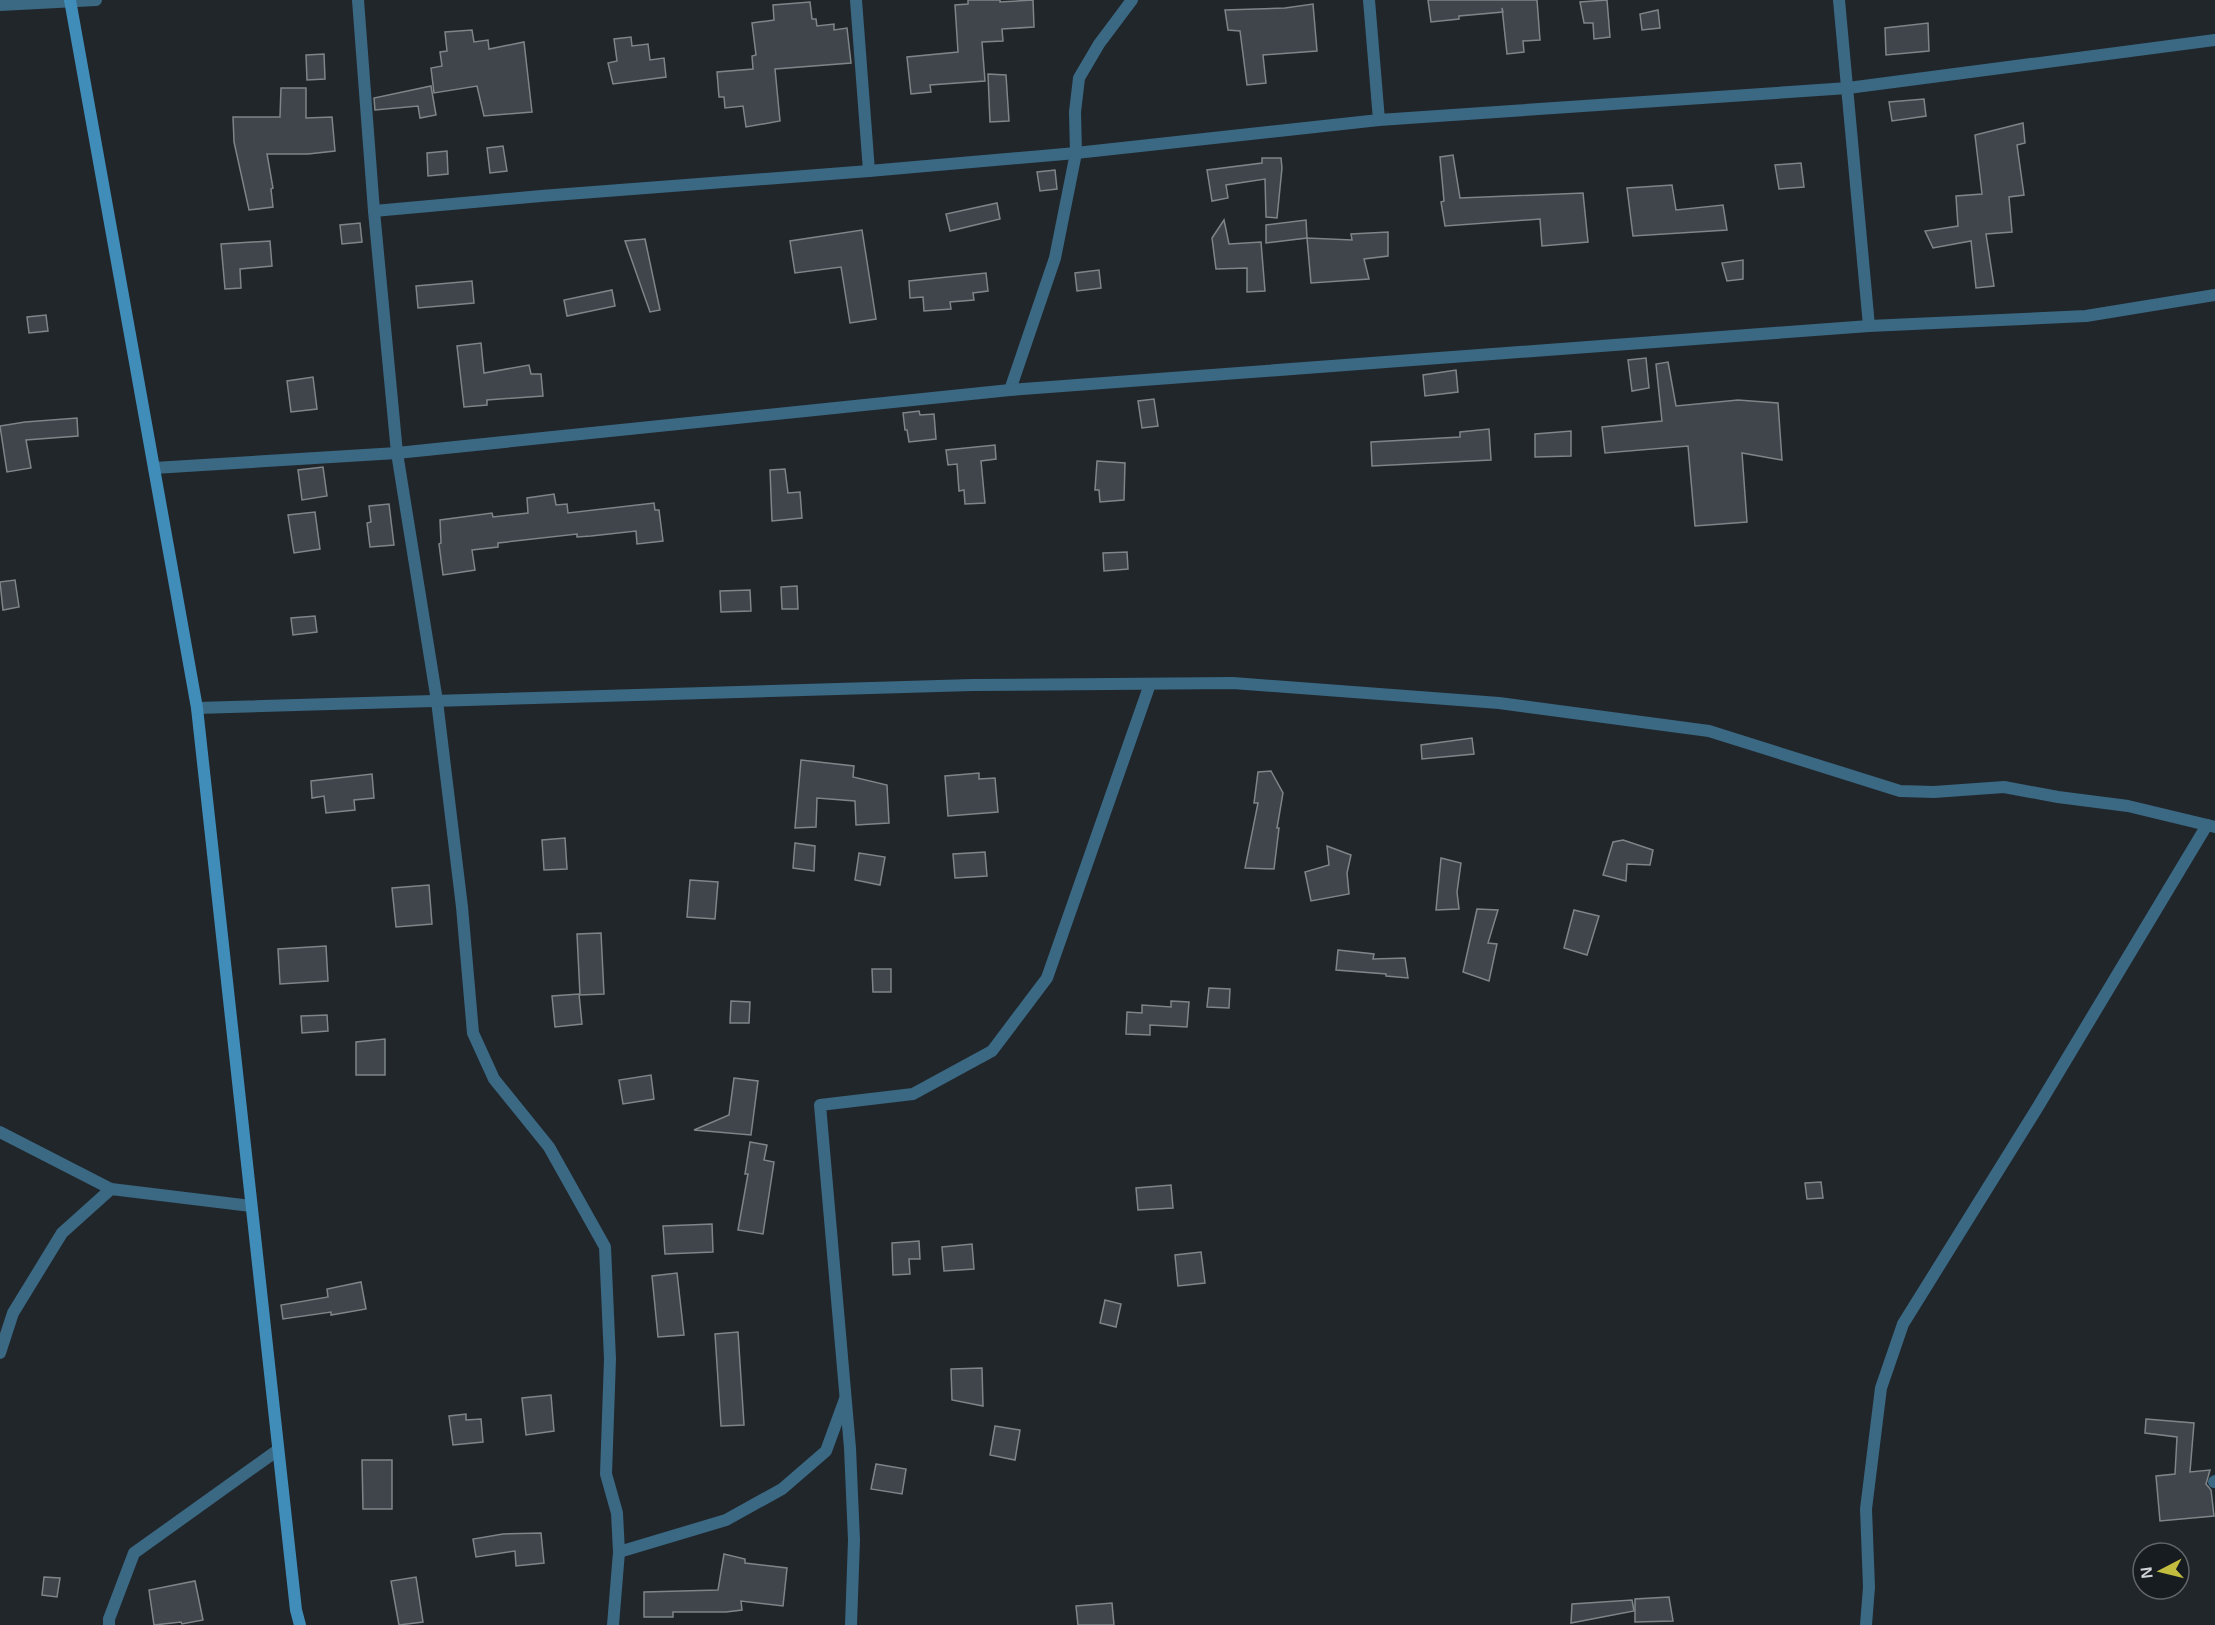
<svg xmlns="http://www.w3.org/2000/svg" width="2215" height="1625" viewBox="0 0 2215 1625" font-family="Helvetica,sans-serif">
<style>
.building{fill:#3f454a;stroke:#7e8589;stroke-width:1.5}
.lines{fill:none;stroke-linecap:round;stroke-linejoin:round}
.street{stroke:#3b6883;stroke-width:12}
.secondary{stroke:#418db9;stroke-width:12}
</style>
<rect width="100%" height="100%" fill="#20262a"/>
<g class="building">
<path d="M968,0H1000V2L1033,0L1034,27L1002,29L1003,41L982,42L985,81L930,85L931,92L911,94L907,57L958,52L955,5L968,4Z"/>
<path d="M1428,0H1537L1540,40L1523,41L1524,52L1507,54L1502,8L1503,12L1459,16V19L1431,22Z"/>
<path d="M1607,0L1610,37L1594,39L1593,23H1584L1580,2Z"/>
<path d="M810,2L812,19H816L817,26L834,24V30L847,28L851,63L775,69L780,121L746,127L743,106L725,108L724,97H719L717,72L753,69L752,56L756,55L752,23L774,20L773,5Z"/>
<path d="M1313,4L1317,51L1263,55L1266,83L1247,85L1240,31L1228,30L1225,10L1285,8Z"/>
<path d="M1658,10L1660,28L1642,30L1640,14Z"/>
<path d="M1928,23L1929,51L1886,55L1885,28Z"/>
<path d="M472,30L474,42L488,40L489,49L524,42L532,112L484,116L477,86L434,93L431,68L442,66L440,52L447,51L445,32Z"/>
<path d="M631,37L632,46L648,44L650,60L664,58L666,77L613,84L608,63L617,61L614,39Z"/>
<path d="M324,54L325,79L307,80L306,55Z"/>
<path d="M988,74L1006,75L1009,121L990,122Z"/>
<path d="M431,86L436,115L420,118L418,106L375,110L374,98Z"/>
<path d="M281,88H306V118L332,117L335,151L308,154H267L273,188L271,189L273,207L249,210L234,142L233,117H280Z"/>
<path d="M1924,99L1926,116L1892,121L1889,102Z"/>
<path d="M2023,123L2025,143L2017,145L2024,195L2009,197L2012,232L1986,234L1994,286L1976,288L1971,241L1933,248L1925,231L1958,226L1956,196L1982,194L1975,135Z"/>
<path d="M503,146L507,171L490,173L487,148Z"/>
<path d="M447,151L448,174L428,176L427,153Z"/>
<path d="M1453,155L1460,198L1583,193L1588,242L1542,246L1540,219L1445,226L1441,202L1444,201L1440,157Z"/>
<path d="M1262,158H1281L1282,168L1277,218L1266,217L1265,179L1226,185L1228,198L1212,201L1207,170L1262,163Z"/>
<path d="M1801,163L1804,187L1779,189L1775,165Z"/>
<path d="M1055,170L1057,189L1040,191L1037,172Z"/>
<path d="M1672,185L1676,210L1723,205L1727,230L1633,236L1627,188Z"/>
<path d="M997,203L1000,219L950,231L946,214Z"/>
<path d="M1224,220L1229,244L1261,242L1265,291L1247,292V268L1216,269L1212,238Z"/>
<path d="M1306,220L1307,238L1266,243V225Z"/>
<path d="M360,223L362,242L342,244L340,225Z"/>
<path d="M862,230L876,319L850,323L841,267L795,273L790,241Z"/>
<path d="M1388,232V256L1364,259L1369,279L1311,283L1307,238L1352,240L1351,234Z"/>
<path d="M645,239L660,310L650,312L625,241Z"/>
<path d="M270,241L272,266L240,269L241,288L225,289L221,244Z"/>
<path d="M1743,260V279L1727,281L1722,263Z"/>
<path d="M1099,270L1101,288L1077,291L1075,273Z"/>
<path d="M986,273L988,291L973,293L974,300L950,302L951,309L924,311L923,297L910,298L909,281Z"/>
<path d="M472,281L474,303L418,308L416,286Z"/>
<path d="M612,290L615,306L567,316L564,300Z"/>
<path d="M46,315L48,331L29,333L27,317Z"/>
<path d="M481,343L484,373L529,365L531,374H541L543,396L487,400V405L464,407L457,346Z"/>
<path d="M1646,358L1649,388L1632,391L1628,360Z"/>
<path d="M1668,362L1676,406L1738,400L1778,403L1782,460L1742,453L1747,522L1695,526L1688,446L1605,453L1602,427L1662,421L1656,364Z"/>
<path d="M1456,370L1458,392L1425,396L1423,375Z"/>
<path d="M313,377L317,409L291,412L287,381Z"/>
<path d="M1154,399L1158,426L1142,428L1138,401Z"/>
<path d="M919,411L920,415L934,414L936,439L909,442L907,430H905L903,413Z"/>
<path d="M77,418L78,436L26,440L31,468L7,472L0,426L25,422Z"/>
<path d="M1489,429L1491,460L1372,466L1371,442L1460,437V432Z"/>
<path d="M1571,431V456L1535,457V434Z"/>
<path d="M995,445L996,459L981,461L985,503L965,504L964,490L959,491L957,464L948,465L946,450Z"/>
<path d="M1097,461L1125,463L1124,500L1100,502L1099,490H1095Z"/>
<path d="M323,467L327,496L302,500L298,470Z"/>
<path d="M785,469L788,493L800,492L802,518L772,521L770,470Z"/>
<path d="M554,494L556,505L567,504L568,513L654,503L655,510H659L663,541L637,544L636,531L591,536L577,537V534L498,543V547L472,550L475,570L443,575L439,544L441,543L440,520L492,513L493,517L528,513L527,498Z"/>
<path d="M389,504L394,545L370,547L367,523L371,522L369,506Z"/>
<path d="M315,512L320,549L294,553L288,515Z"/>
<path d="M1127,552L1128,569L1104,571L1103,553Z"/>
<path d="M15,580L19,607L3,610L0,582Z"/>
<path d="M797,586L798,609H782L781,587Z"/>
<path d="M750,590L751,611L721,612L720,591Z"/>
<path d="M315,616L317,632L293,635L291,618Z"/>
<path d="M1472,738L1474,754L1422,759L1421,745Z"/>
<path d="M801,760L854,766L853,777L887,785L889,823L856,825L855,801L817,798L816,827L795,828Z"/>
<path d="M1271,771L1283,793L1277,828H1279L1274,869L1245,868L1258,803H1254L1258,772Z"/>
<path d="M979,773V779L995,778L998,812L948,816L945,776Z"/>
<path d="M372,774L374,798L354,800L355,810L326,813L324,796L312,798L311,781Z"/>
<path d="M565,838L567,869L544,870L542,840Z"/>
<path d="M1623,840L1653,850L1650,865L1627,864L1626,881L1603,875L1613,842Z"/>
<path d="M795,843L815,846L814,871L793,868Z"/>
<path d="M1327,846L1351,855L1347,873L1349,894L1311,901L1305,872L1329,865Z"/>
<path d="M985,852L987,876L955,878L953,854Z"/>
<path d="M859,853L885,857L880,885L855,880Z"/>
<path d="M1441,858L1461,863L1457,892L1459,909L1436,910Z"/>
<path d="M690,880L718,882L715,919L687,917Z"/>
<path d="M429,885L432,924L396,927L392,888Z"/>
<path d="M1477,909L1498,910L1488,943L1497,944L1489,981L1463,972Z"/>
<path d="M1574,910L1599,916L1587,955L1564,948Z"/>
<path d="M601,933L604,994L580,995L577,934Z"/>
<path d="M326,946L328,981L280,984L278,949Z"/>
<path d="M1338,950L1374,954L1373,959L1405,958L1408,978L1386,976V974L1336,970Z"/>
<path d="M872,969H891V992H873Z"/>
<path d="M1209,988L1230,989L1229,1008L1207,1007Z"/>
<path d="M579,994L582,1024L555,1027L552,996Z"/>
<path d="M731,1001L750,1002L749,1023H730Z"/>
<path d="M1171,1001L1189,1002L1187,1027L1150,1025V1035L1126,1034L1127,1012L1142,1013V1005L1171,1007Z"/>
<path d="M327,1015L328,1031L302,1033L301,1016Z"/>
<path d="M385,1039V1075H356V1042Z"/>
<path d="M651,1075L654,1099L623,1104L619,1080Z"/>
<path d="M734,1078L758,1081L751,1135L694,1130L729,1115Z"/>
<path d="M750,1142L767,1145L764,1160L774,1162L763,1234L738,1230L748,1174H745Z"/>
<path d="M1821,1182L1823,1198L1807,1199L1805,1183Z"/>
<path d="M1171,1185L1173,1208L1138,1210L1136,1188Z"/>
<path d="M712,1224L713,1252L665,1254L663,1226Z"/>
<path d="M919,1241L920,1259H909L910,1274L893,1275L892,1243Z"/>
<path d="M972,1244L974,1269L944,1271L942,1247Z"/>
<path d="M1201,1252L1205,1283L1178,1286L1175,1255Z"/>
<path d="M677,1273L684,1335L658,1337L652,1276Z"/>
<path d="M361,1282L366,1309L331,1315V1312L283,1319L281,1305L328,1297L327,1289Z"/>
<path d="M1105,1300L1121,1304L1116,1327L1100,1323Z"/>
<path d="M738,1332L744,1425L721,1426L715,1334Z"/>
<path d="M982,1368L983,1406L952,1400L951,1369Z"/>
<path d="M551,1395L554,1431L526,1435L522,1398Z"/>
<path d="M466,1414V1420L481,1419L483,1442L453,1445L449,1416Z"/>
<path d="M2146,1419L2194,1423L2190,1472L2210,1470L2206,1484L2211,1490L2214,1516L2160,1521L2156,1476L2175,1474L2177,1437L2145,1433Z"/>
<path d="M995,1426L1020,1430L1015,1460L990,1455Z"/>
<path d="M362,1460H392V1509H363Z"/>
<path d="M876,1464L906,1469L902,1494L871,1489Z"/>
<path d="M541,1533L544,1563L516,1566L515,1551L476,1557L473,1539L503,1534Z"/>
<path d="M724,1554L745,1559V1563L787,1568L783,1606L741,1601L742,1610L726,1612H673V1617H644V1592L718,1590Z"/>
<path d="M44,1577L60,1578L57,1597L42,1595Z"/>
<path d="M416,1577L423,1622L399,1625L391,1581Z"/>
<path d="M195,1581L203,1620L182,1624L181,1622L154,1625L149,1590Z"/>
<path d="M1669,1597L1673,1621L1635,1622V1599Z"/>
<path d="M1632,1600L1634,1611L1571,1623L1572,1604Z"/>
<path d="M1112,1603L1114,1625H1078L1076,1606Z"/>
</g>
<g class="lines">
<g class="street">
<path d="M358,0L374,211L397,453L437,701L462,907L473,1033L494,1079L549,1147L605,1247L610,1359L606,1474L617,1513L619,1552L613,1625"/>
<path d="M856,0L869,171L1076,153L1379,120"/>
<path d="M1369,0L1379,120L1848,88L2215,40"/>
<path d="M1839,0L1869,326"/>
<path d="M0,5L96,0"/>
<path d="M374,211L541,196L869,171"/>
<path d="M1010,390L1055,258L1076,153L1075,112L1079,78L1099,44L1132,0"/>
<path d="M154,468L397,453L1010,390L1869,326L2086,316L2215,295"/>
<path d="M197,708L972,685L1233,683L1499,703L1709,731L1900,791L1934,792L2004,787L2058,797L2128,806L2215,827"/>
<path d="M0,1132L111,1189"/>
<path d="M0,1353L13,1313L62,1233L111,1189L251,1206"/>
<path d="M2214,1482L2215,1481"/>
<path d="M619,1552L726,1520L782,1489L826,1451L845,1399"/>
<path d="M109,1625V1619L134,1553L278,1450"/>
<path d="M851,1625L854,1540L850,1448L820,1105L913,1094L992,1051L1047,978L1150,684"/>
<path d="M1866,1625L1869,1587L1866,1509L1881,1388L1903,1324L2036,1110L2207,825"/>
</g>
<path class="secondary" d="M70,0L197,708L296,1610L300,1625"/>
</g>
<g transform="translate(2161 1571) rotate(263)"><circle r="28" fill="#171c20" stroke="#616569" stroke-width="1.5"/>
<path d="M0-4.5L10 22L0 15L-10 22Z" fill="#c2bd3f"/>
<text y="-9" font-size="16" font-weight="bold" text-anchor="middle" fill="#d0d3d6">N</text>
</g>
</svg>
